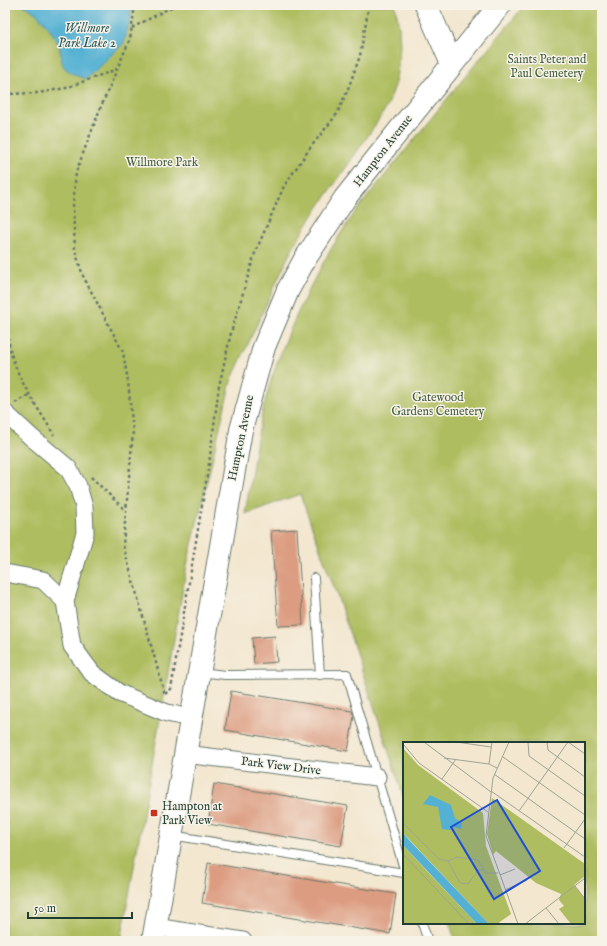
<svg xmlns="http://www.w3.org/2000/svg" width="607" height="946" viewBox="0 0 607 946" font-family="'IM FELL English',serif">
<style>
.green{fill:#aebd5f;stroke:#667d4a}
.water{fill:#55b1d3;stroke:#3a7784}
.building{fill:#dc9c81}
.lines{fill:none;stroke-linecap:round;stroke-linejoin:round}
.lane-casing{stroke:#69786b;stroke-width:10}
.street-casing{stroke:#69786b;stroke-width:19}
.secondary-casing{stroke:#69786b;stroke-width:24}
.primary-casing{stroke:#69786b;stroke-width:24}
.path{stroke:#69786b;stroke-width:2.5;stroke-dasharray:3 3;stroke-linecap:butt}
.lane{stroke:#fff;stroke-width:8}
.street{stroke:#fff;stroke-width:17}
.secondary{stroke:#fff;stroke-width:22}
.primary{stroke:#fff;stroke-width:22}
.poi-dot{fill:#c8321e;stroke:#f7f3e8;stroke-width:1.5}
.labels{text-anchor:middle;dominant-baseline:central;stroke-width:3;stroke-linejoin:round;paint-order:stroke}
.park-label{font-size:12px;fill:#435d3f;stroke:#f7f3e8}
.street-label{font-size:12px;fill:#1f3d34;stroke:#f7f3e8}
.poi-label{font-size:12px;fill:#1f3d34;stroke:#f7f3e8;text-anchor:start}
.water-label{font-size:13px;font-style:italic;fill:#2c5a5c;stroke:#f7f3e8}
.inset-road{fill:none;stroke:#9ea392;stroke-width:1}
.view{fill:#1d4ed8;fill-opacity:0.15;stroke:#1d4ed8;stroke-width:2}
.inset-edge{fill:none;stroke:#1f3d34;stroke-width:2}
</style>
<rect width="100%" height="100%" fill="#f7f3e8"/>
<filter id="ink" filterUnits="userSpaceOnUse"><feTurbulence type="fractalNoise" baseFrequency=".025" numOctaves="2"/><feDisplacementMap in="SourceGraphic" scale="8" xChannelSelector="R" yChannelSelector="G"/><feConvolveMatrix kernelMatrix="1 2 1 2 8 2 1 2 1" color-interpolation-filters="sRGB"/></filter>
<filter id="wash" filterUnits="userSpaceOnUse"><feTurbulence type="fractalNoise" baseFrequency=".012" numOctaves="4" result="noise"/><feDisplacementMap in="SourceGraphic" scale="16" xChannelSelector="R" yChannelSelector="G"/><feGaussianBlur stdDeviation="0.9" result="paint"/><feColorMatrix in="noise" values="0 0 0 0 0 0 0 0 0 0 0 0 0 0 0 0 0 1.4 0 .05"/><feComposite in="paint" operator="in"/></filter>
<g filter="url(#wash)">
<rect width="100%" height="100%" fill="#f3e7d0"/>
<g class="green">
<path d="M5,5H395L399,27L400,46L398,67L394,88L388,105L372,130L307,224L288,257L231,381L187,565L121,941H5Z"/>
<path d="M525,5H597L602,16V941H456L449,923H584V743H404V798L339,601L300,494L245,514C254,461 259,408 279,358C295,315 316,272 341,233C357,208 377,185 396,162C438,109 481,57 525,5Z"/>
</g>
<path class="water" d="M22,5H131V16L124,43L86,79C77,76 71,74 64,67C61,62 61,55 60,49C56,35 37,9 22,5Z"/>
<g id="blocks">
<g class="building">
<path d="M297,529L303,625L278,626L271,531Z"/>
<path d="M275,636L277,662L254,664L252,638Z"/>
<path d="M231,691L352,711L354,716L348,751L225,730Z"/>
<path d="M214,784L348,806L341,846L208,824Z"/>
<path d="M208,863L396,894L390,934L202,903Z"/>
</g>
</g>
</g>
<g filter="url(#ink)">
<use href="#blocks" fill-opacity="0" stroke="#69786b" stroke-width="1"/>
<g class="lines">
<defs>
<g id="lane">
<path d="M314,578L320,675"/>
<path d="M201,672L225,675L347,674L404,869"/>
<path d="M171,835L404,873"/>
<path d="M422,923L428,941"/>
</g>
<g id="street">
<path d="M5,413L31,437L68,468L78,486L84,507L85,533L65,601L72,646L92,673L119,693L167,713L190,718"/>
<path d="M5,573L43,580L65,601"/>
<path d="M184,754L377,777"/>
<path d="M155,927L243,941"/>
</g>
<path id="secondary" d="M426,5L452,64"/>
<path id="primary" d="M153,941L241,430L264,347L288,290L305,259L345,198L365,173L500,5"/>
</defs>
<use href="#lane" class="lane-casing"/>
<use href="#street" class="street-casing"/>
<use href="#secondary" class="secondary-casing"/>
<use href="#primary" class="primary-casing"/>
<g class="path">
<path d="M135,5L130,39L100,109L76,172L73,206L75,250L83,276L123,352L128,381L133,432L123,545L165,695"/>
<path d="M132,28L175,5"/>
<path d="M5,94L38,93L66,88L117,69"/>
<path d="M5,277C5,301 5,329 11,353C19,383 39,409 54,435"/>
<path d="M15,403L30,394"/>
<path d="M91,477L126,511"/>
<path d="M165,694L171,689L209,464L219,386L231,333L255,253L284,186L310,148L337,114L348,89L360,56L368,10V5"/>
</g>
<use href="#lane" class="lane"/>
<use href="#street" class="street"/>
<use href="#secondary" class="secondary"/>
<use href="#primary" class="primary"/>
</g>
</g>
<rect class="poi-dot" x="150" y="809" width="8" height="8" rx="2"/>
<g class="labels">
<g class="park-label">
<text x="547" y="59">Saints Peter and<tspan x="547" dy="14">Paul Cemetery</tspan></text>
<text x="162" y="162">Willmore Park</text>
<text x="438" y="397">Gatewood<tspan x="438" dy="14">Gardens Cemetery</tspan></text>
</g>
<g class="street-label">
<text transform="translate(383 151) rotate(-52)">Hampton Avenue</text>
<text transform="translate(241 438) rotate(-78)">Hampton Avenue</text>
<text transform="translate(281 766) rotate(7)">Park View Drive</text>
</g>
<g class="poi-label">
<text x="162" y="806">Hampton at<tspan x="162" dy="14">Park View</tspan></text>
</g>
<g class="water-label">
<text x="87" y="28">Willmore<tspan x="87" dy="15">Park Lake 2</tspan></text>
</g>
</g>
<g transform="translate(403 742)">
<rect width="182" height="182" fill="#f3e7d0"/>
<path d="M0,6L15,23L80,71L83,104L108,172L94,182H86L0,91ZM89,56L182,122V134L171,143L182,157V182H168L156,167L161,164L156,158L158,152L133,141L93,109L90,113L84,92ZM0,103L22,127L74,182H0Z" fill="#aebd5f"/>
<path d="M27,53L48,63L52,76L59,81L58,87L51,85L47,88L39,87L35,65L20,62ZM0,91L6,98L86,182H74L0,103Z" fill="#55b1d3"/>
<path class="inset-road" d="M21,0L88,50M53,0L88,5M106,0L90,36L83,94L115,182M125,0L126,14L182,54M144,0L145,8L182,35M165,0L182,12M0,2L16,21L85,70M100,15L182,73M41,16L86,22L94,26M86,22L89,0M91,32L182,97M39,37L53,17M88,49L182,115M116,69L165,0M0,81L36,117L45,119L57,141L65,142L75,128H80M161,106L182,77M0,112L66,182M45,119L54,115L75,118L83,131H95M97,133L112,127M172,144L182,157M102,148L124,138M143,166L156,182M122,182L182,136"/>
<path class="view" d="M94,58L137,129L91,157L48,85Z"/>
<rect width="182" height="182" class="inset-edge"/>
</g>
<rect width="607" height="946" fill="none" stroke="#f7f3e8" stroke-width="20"/>
<path d="M28 912v6h104v-6" fill="none" stroke="#1f3d34" stroke-width="2"/>
<text x="34" y="912" font-size="12" fill="#1f3d34" stroke="#f7f3e8" stroke-width="3" paint-order="stroke">50 m</text>
</svg>
